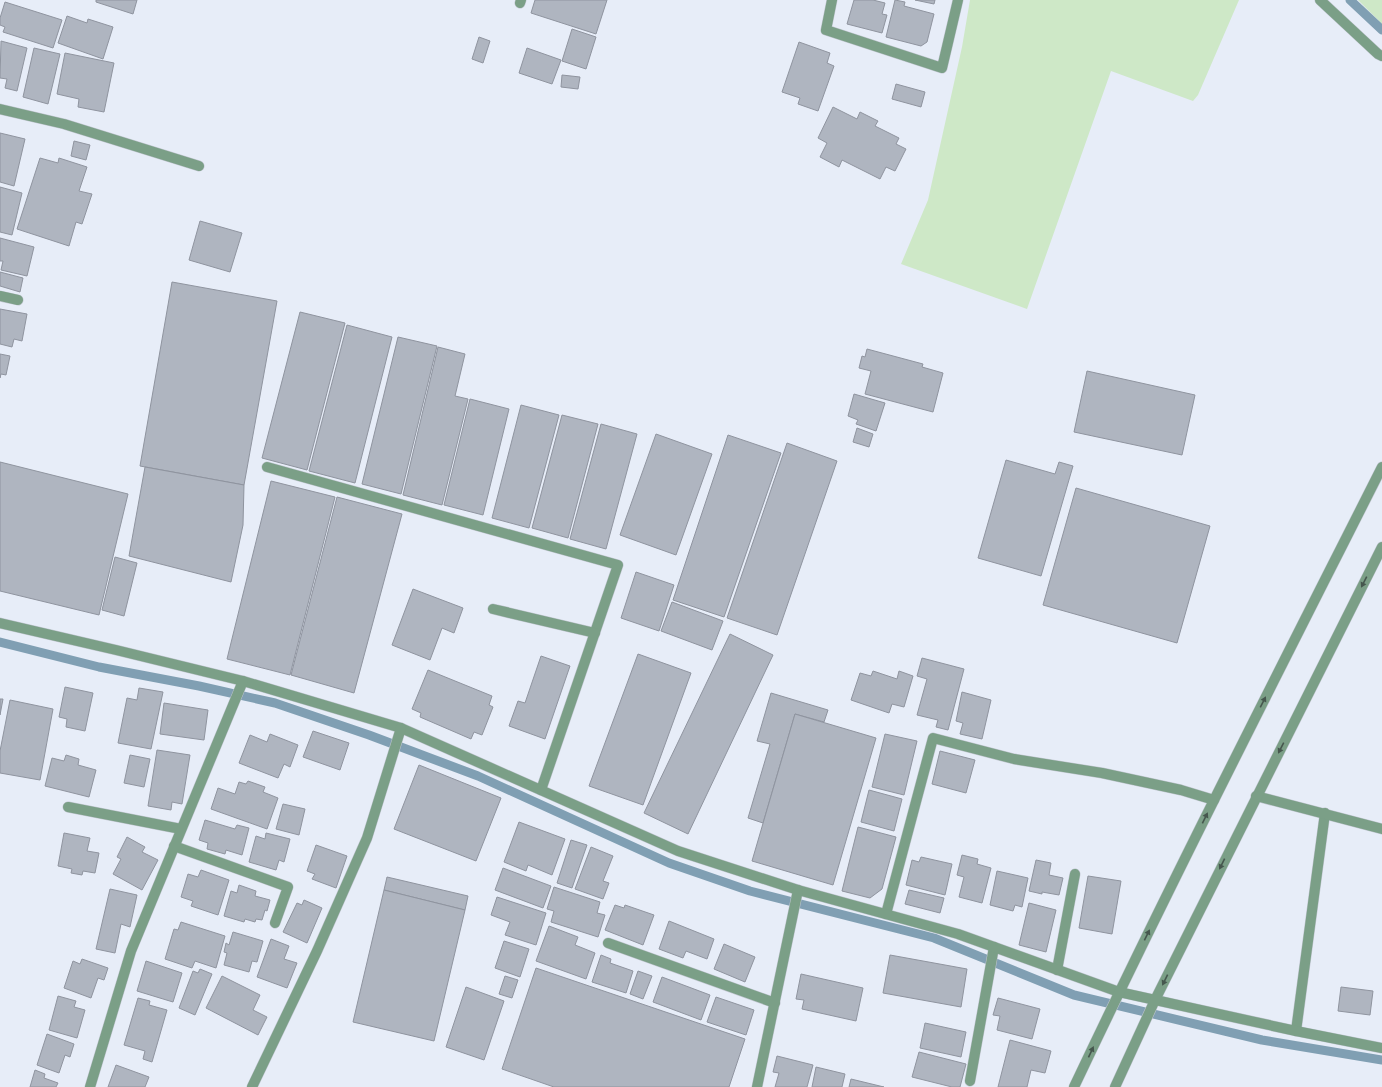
<svg xmlns="http://www.w3.org/2000/svg" width="1382" height="1087" viewBox="0 0 1382 1087" font-family="Barlow,sans-serif">
<style>
.green{fill:#cee8c7}
.lines{fill:none;stroke-linecap:round;stroke-linejoin:round}
.stream{stroke:#809fb3;stroke-width:9}
.building{fill:#afb5c0;stroke:#8f949f}
.service-casing{stroke:#c2c7d1;stroke-width:11}
.minor-casing{stroke:#c2c7d1;stroke-width:11}
.tertiary-casing{stroke:#c2c7d1;stroke-width:11}
.service{stroke:#7b9f87;stroke-width:10}
.minor{stroke:#7b9f87;stroke-width:10}
.tertiary{stroke:#7b9f87;stroke-width:10}
.oneway{fill:#46574e}
</style>
<rect width="100%" height="100%" fill="#e7edf8"/>
<g class="green">
<path d="M970,0H1239L1198,95L1193,101L1111,71L1027,309L901,264L928,200L962,47Z"/>
<path d="M1358,0H1382V24Z"/>
</g>
<g class="lines">
<g class="stream">
<path d="M1350,0L1382,30"/>
<path d="M0,642L99,667L199,686L275,703L369,735L478,776L669,863L750,891L934,938L1074,995L1262,1040L1382,1060"/>
</g>
</g>
<g class="building">
<path d="M96,0H137L133,14L96,2Z"/>
<path d="M535,0H607L596,34L531,13Z"/>
<path d="M854,0H873L885,3L882,14L887,15L882,33L847,24Z"/>
<path d="M895,0L905,2L904,6L934,14L927,42L921,46L886,37Z"/>
<path d="M915,0H935L934,4Z"/>
<path d="M5,2L62,20L53,48L3,32L5,27L0,25V18Z"/>
<path d="M67,16L87,23L88,19L113,27L103,59L58,43Z"/>
<path d="M572,29L596,37L586,69L562,61Z"/>
<path d="M479,37L490,41L483,63L472,59Z"/>
<path d="M1,41L27,48L17,91L5,88L7,79L0,78Z"/>
<path d="M799,42L830,53L827,63L834,66L818,111L798,104L800,98L782,92Z"/>
<path d="M34,48L60,54L48,104L23,97Z"/>
<path d="M527,48L561,60L552,84L519,73Z"/>
<path d="M65,53L114,63L104,112L78,107L79,99L57,94Z"/>
<path d="M562,75L580,77L578,89L561,87Z"/>
<path d="M896,84L925,92L921,107L892,99Z"/>
<path d="M833,107L857,119L860,112L878,121L875,126L899,138L896,144L906,149L895,171L886,167L880,179L842,160L839,167L820,157L827,143L818,138Z"/>
<path d="M0,133L25,139L14,186L0,182Z"/>
<path d="M74,141L90,145L86,160L71,156Z"/>
<path d="M40,158L58,163L59,158L87,167L79,191L92,194L82,224L76,222L69,246L17,229Z"/>
<path d="M0,187L22,193L12,235L0,232Z"/>
<path d="M200,221L242,233L230,272L189,260Z"/>
<path d="M0,238L34,247L27,276L1,270L3,261H0Z"/>
<path d="M0,272L23,278L20,292L0,286Z"/>
<path d="M172,282L277,301L244,485L140,466Z"/>
<path d="M0,309L27,314L22,341L14,339L12,347L0,344Z"/>
<path d="M300,312L345,323L307,470L262,458Z"/>
<path d="M347,325L392,337L355,483L309,471Z"/>
<path d="M398,337L437,346L401,494L362,484Z"/>
<path d="M438,347L465,354L455,396L468,399L442,505L403,495Z"/>
<path d="M867,349L923,364L922,367L943,373L933,412L865,394L871,371L859,368L862,356L865,357Z"/>
<path d="M0,354L10,356L6,375L1,374L0,378Z"/>
<path d="M1087,371L1195,395L1182,455L1074,432Z"/>
<path d="M854,394L885,403L876,431L856,424L858,420L848,416Z"/>
<path d="M470,399L509,409L483,515L444,505Z"/>
<path d="M521,405L559,415L529,528L492,518Z"/>
<path d="M562,415L598,424L568,538L532,528Z"/>
<path d="M601,424L637,434L606,549L570,539Z"/>
<path d="M857,428L873,434L869,447L853,442Z"/>
<path d="M656,434L712,454L676,555L620,535Z"/>
<path d="M728,435L781,453L724,617L673,600Z"/>
<path d="M787,443L837,461L777,635L727,618Z"/>
<path d="M1006,460L1055,474L1059,462L1073,466L1041,576L978,558Z"/>
<path d="M0,462L128,494L99,615L0,591Z"/>
<path d="M145,467L244,485L243,525L231,582L129,556Z"/>
<path d="M271,481L335,497L290,675L227,659Z"/>
<path d="M1076,488L1210,526L1177,643L1043,605Z"/>
<path d="M337,497L402,514L354,693L291,675Z"/>
<path d="M115,557L137,563L124,616L102,610Z"/>
<path d="M636,572L674,585L659,631L621,618Z"/>
<path d="M413,589L463,608L454,633L442,628L430,660L392,645Z"/>
<path d="M672,602L723,621L712,650L661,631Z"/>
<path d="M730,634L773,655L688,834L644,813Z"/>
<path d="M638,654L691,673L643,805L589,786Z"/>
<path d="M541,656L570,666L545,739L509,726L518,701L525,703Z"/>
<path d="M922,658L964,669L948,730L936,727L938,720L917,715L927,679L917,676Z"/>
<path d="M428,670L492,696L489,705L493,707L482,735L474,732L471,739L420,717L421,713L412,709Z"/>
<path d="M873,671L897,679L899,671L913,676L904,707L892,704L889,713L851,700L860,673L871,676Z"/>
<path d="M65,687L93,693L85,731L66,727L67,719L59,717Z"/>
<path d="M139,688L163,692L151,749L118,743L127,698L137,700Z"/>
<path d="M962,692L991,700L982,739L960,734L963,723L956,721Z"/>
<path d="M771,693L828,710L824,722L795,714L763,823L748,818L770,744L757,741Z"/>
<path d="M0,699H3L0,715Z"/>
<path d="M10,700L53,709L40,780L0,773V751Z"/>
<path d="M164,703L208,710L204,740L160,734Z"/>
<path d="M795,714L876,738L833,885L752,861Z"/>
<path d="M313,731L349,743L340,770L303,757Z"/>
<path d="M270,734L298,745L290,767L284,764L278,778L239,763L250,735L267,742Z"/>
<path d="M885,734L917,741L904,795L872,787Z"/>
<path d="M157,750L190,755L182,804L172,802L171,810L148,806Z"/>
<path d="M940,751L975,760L966,793L932,784Z"/>
<path d="M66,755L79,759L78,765L96,770L89,797L45,786L52,758L64,761Z"/>
<path d="M130,755L150,759L144,787L124,783Z"/>
<path d="M419,765L501,798L476,861L394,829Z"/>
<path d="M248,781L265,787L263,792L278,798L267,829L211,809L218,788L235,794L239,782L246,784Z"/>
<path d="M869,790L902,799L894,831L861,822Z"/>
<path d="M283,804L305,809L299,835L276,829Z"/>
<path d="M205,820L235,829L237,825L249,828L242,855L226,850L225,854L207,849L208,843L199,840Z"/>
<path d="M519,822L565,839L552,875L528,865L526,871L504,862Z"/>
<path d="M858,827L896,837L882,889L870,898L842,891Z"/>
<path d="M64,833L90,838L87,851L99,853L95,873L83,871L82,875L71,873L72,869L58,866Z"/>
<path d="M266,833L290,839L284,862L279,860L276,870L249,862L256,836L265,839Z"/>
<path d="M127,837L145,847L142,852L158,860L142,890L113,874L121,859L117,857Z"/>
<path d="M571,840L587,845L572,888L557,883Z"/>
<path d="M316,845L347,856L336,888L312,879L315,874L307,871Z"/>
<path d="M591,847L613,856L603,881L609,883L603,899L575,889Z"/>
<path d="M962,855L978,859L977,864L991,868L982,903L959,897L964,877L957,875Z"/>
<path d="M921,857L952,864L945,895L906,885L912,860L919,862Z"/>
<path d="M1036,860L1051,863L1049,875L1063,878L1059,895L1042,892V894L1029,891Z"/>
<path d="M503,868L551,886L543,908L495,890Z"/>
<path d="M201,870L229,880L218,915L191,906L193,901L181,897L188,874L198,877Z"/>
<path d="M997,871L1028,878L1022,907L1015,905L1013,911L990,905Z"/>
<path d="M1088,876L1121,881L1112,934L1079,928Z"/>
<path d="M387,877L468,896L465,910L384,890Z"/>
<path d="M239,885L256,891L255,896L270,900L267,911L265,910L262,920L256,919L255,922L245,919L244,922L224,916L231,891L237,893Z"/>
<path d="M554,887L600,902L597,913L605,915L598,937L551,922L554,911L547,909Z"/>
<path d="M110,889L137,895L130,927L121,924L115,953L96,949Z"/>
<path d="M384,890L465,910L434,1041L353,1022Z"/>
<path d="M909,890L944,898L940,913L905,904Z"/>
<path d="M497,897L546,913L536,945L505,935L510,922L491,915Z"/>
<path d="M304,900L322,908L307,943L283,932L297,903L302,905Z"/>
<path d="M1029,903L1056,910L1046,952L1019,945Z"/>
<path d="M615,905L624,908L625,905L654,915L643,945L605,930Z"/>
<path d="M669,921L714,939L707,959L686,951L683,958L659,949Z"/>
<path d="M181,922L225,936L216,968L195,961L192,968L165,959L174,929L178,930Z"/>
<path d="M549,926L578,937L575,945L595,953L586,979L536,961Z"/>
<path d="M233,932L263,941L257,962L252,961L249,972L224,965L227,953L224,952L226,943L229,945Z"/>
<path d="M271,939L289,946L284,959L297,963L287,988L257,977Z"/>
<path d="M504,941L529,949L520,977L495,968Z"/>
<path d="M724,944L755,957L745,982L714,969Z"/>
<path d="M601,955L611,959L610,963L633,971L626,993L592,982Z"/>
<path d="M890,955L967,969L961,1007L883,993Z"/>
<path d="M82,959L108,968L104,980L98,978L91,998L64,988L73,961L80,964Z"/>
<path d="M146,961L182,973L173,1002L137,991Z"/>
<path d="M536,968L745,1039L729,1087H554L502,1069Z"/>
<path d="M200,969L212,974L195,1015L179,1008L193,971L198,973Z"/>
<path d="M638,971L652,976L643,999L630,994Z"/>
<path d="M801,974L863,988L856,1021L802,1009L804,1000L796,999Z"/>
<path d="M222,976L260,995L253,1010L267,1017L258,1035L206,1008Z"/>
<path d="M505,976L518,980L512,998L499,994Z"/>
<path d="M662,977L710,995L701,1020L653,1002Z"/>
<path d="M466,987L504,1001L484,1060L446,1047Z"/>
<path d="M1341,987L1373,991L1370,1015L1338,1011Z"/>
<path d="M58,996L76,1001L74,1007L85,1010L77,1038L49,1030Z"/>
<path d="M716,997L754,1010L746,1035L707,1022Z"/>
<path d="M138,998L150,1001L149,1005L167,1010L152,1062L143,1059L145,1051L124,1045Z"/>
<path d="M998,998L1040,1009L1032,1039L997,1030L1000,1016L993,1015Z"/>
<path d="M925,1023L966,1032L961,1057L920,1048Z"/>
<path d="M47,1034L74,1044L70,1057L65,1055L59,1073L37,1065Z"/>
<path d="M1010,1040L1051,1051L1045,1073L1031,1070L1027,1087H998Z"/>
<path d="M919,1052L966,1064L960,1087H952L912,1077Z"/>
<path d="M777,1056L813,1065L807,1087H775L779,1073L773,1072Z"/>
<path d="M116,1065L149,1077L145,1087H108Z"/>
<path d="M816,1067L845,1074L842,1087H812Z"/>
<path d="M35,1070L45,1074L44,1078L58,1083L56,1087H30Z"/>
<path d="M851,1079L884,1087H849Z"/>
</g>
<g class="lines">
<defs>
<g id="service">
<path d="M520,3L521,0"/>
<path d="M0,109L64,124L199,166"/>
<path d="M0,296L18,300"/>
<path d="M267,467L618,565L541,790"/>
<path d="M493,609L595,633"/>
<path d="M68,807L181,829"/>
<path d="M174,846L288,887L275,923"/>
<path d="M886,914L933,738L1014,759L1102,773L1181,790L1214,800"/>
<path d="M608,943L775,1003"/>
<path d="M1057,970L1075,874"/>
<path d="M1296,1031L1325,813"/>
<path d="M970,1081L994,947"/>
</g>
<g id="minor">
<path d="M832,0L826,30L942,68L958,0"/>
<path d="M1320,0L1378,54L1382,56"/>
<path d="M0,623L116,650L243,681L401,728L678,851L798,890L958,934L1119,992L1296,1031L1382,1048"/>
<path d="M1256,796L1382,829"/>
<path d="M90,1087L131,951L243,681"/>
<path d="M252,1087L317,951L367,838L401,728"/>
<path d="M757,1087L798,890"/>
</g>
<g id="tertiary">
<path d="M1074,1087C1173,878 1278,673 1382,467"/>
<path d="M1115,1087L1155,1000L1382,547"/>
</g>
</defs>
<use href="#service" class="service-casing"/>
<use href="#minor" class="minor-casing"/>
<use href="#tertiary" class="tertiary-casing"/>
<use href="#service" class="service"/>
<use href="#minor" class="minor"/>
<use href="#tertiary" class="tertiary"/>
</g>
<defs><path id="oneway-solid" d="M-6-.8H1V-3.2L6.5 0L1 3.2V.8H-6Z"/></defs>
<g class="oneway">
<use href="#oneway-solid" transform="translate(1364 582) rotate(117)"/>
<use href="#oneway-solid" transform="translate(1263 702) rotate(-63)"/>
<use href="#oneway-solid" transform="translate(1281 748) rotate(117)"/>
<use href="#oneway-solid" transform="translate(1205 818) rotate(-64)"/>
<use href="#oneway-solid" transform="translate(1222 864) rotate(116)"/>
<use href="#oneway-solid" transform="translate(1147 935) rotate(-64)"/>
<use href="#oneway-solid" transform="translate(1165 980) rotate(116)"/>
<use href="#oneway-solid" transform="translate(1091 1052) rotate(-65)"/>
</g>
</svg>
